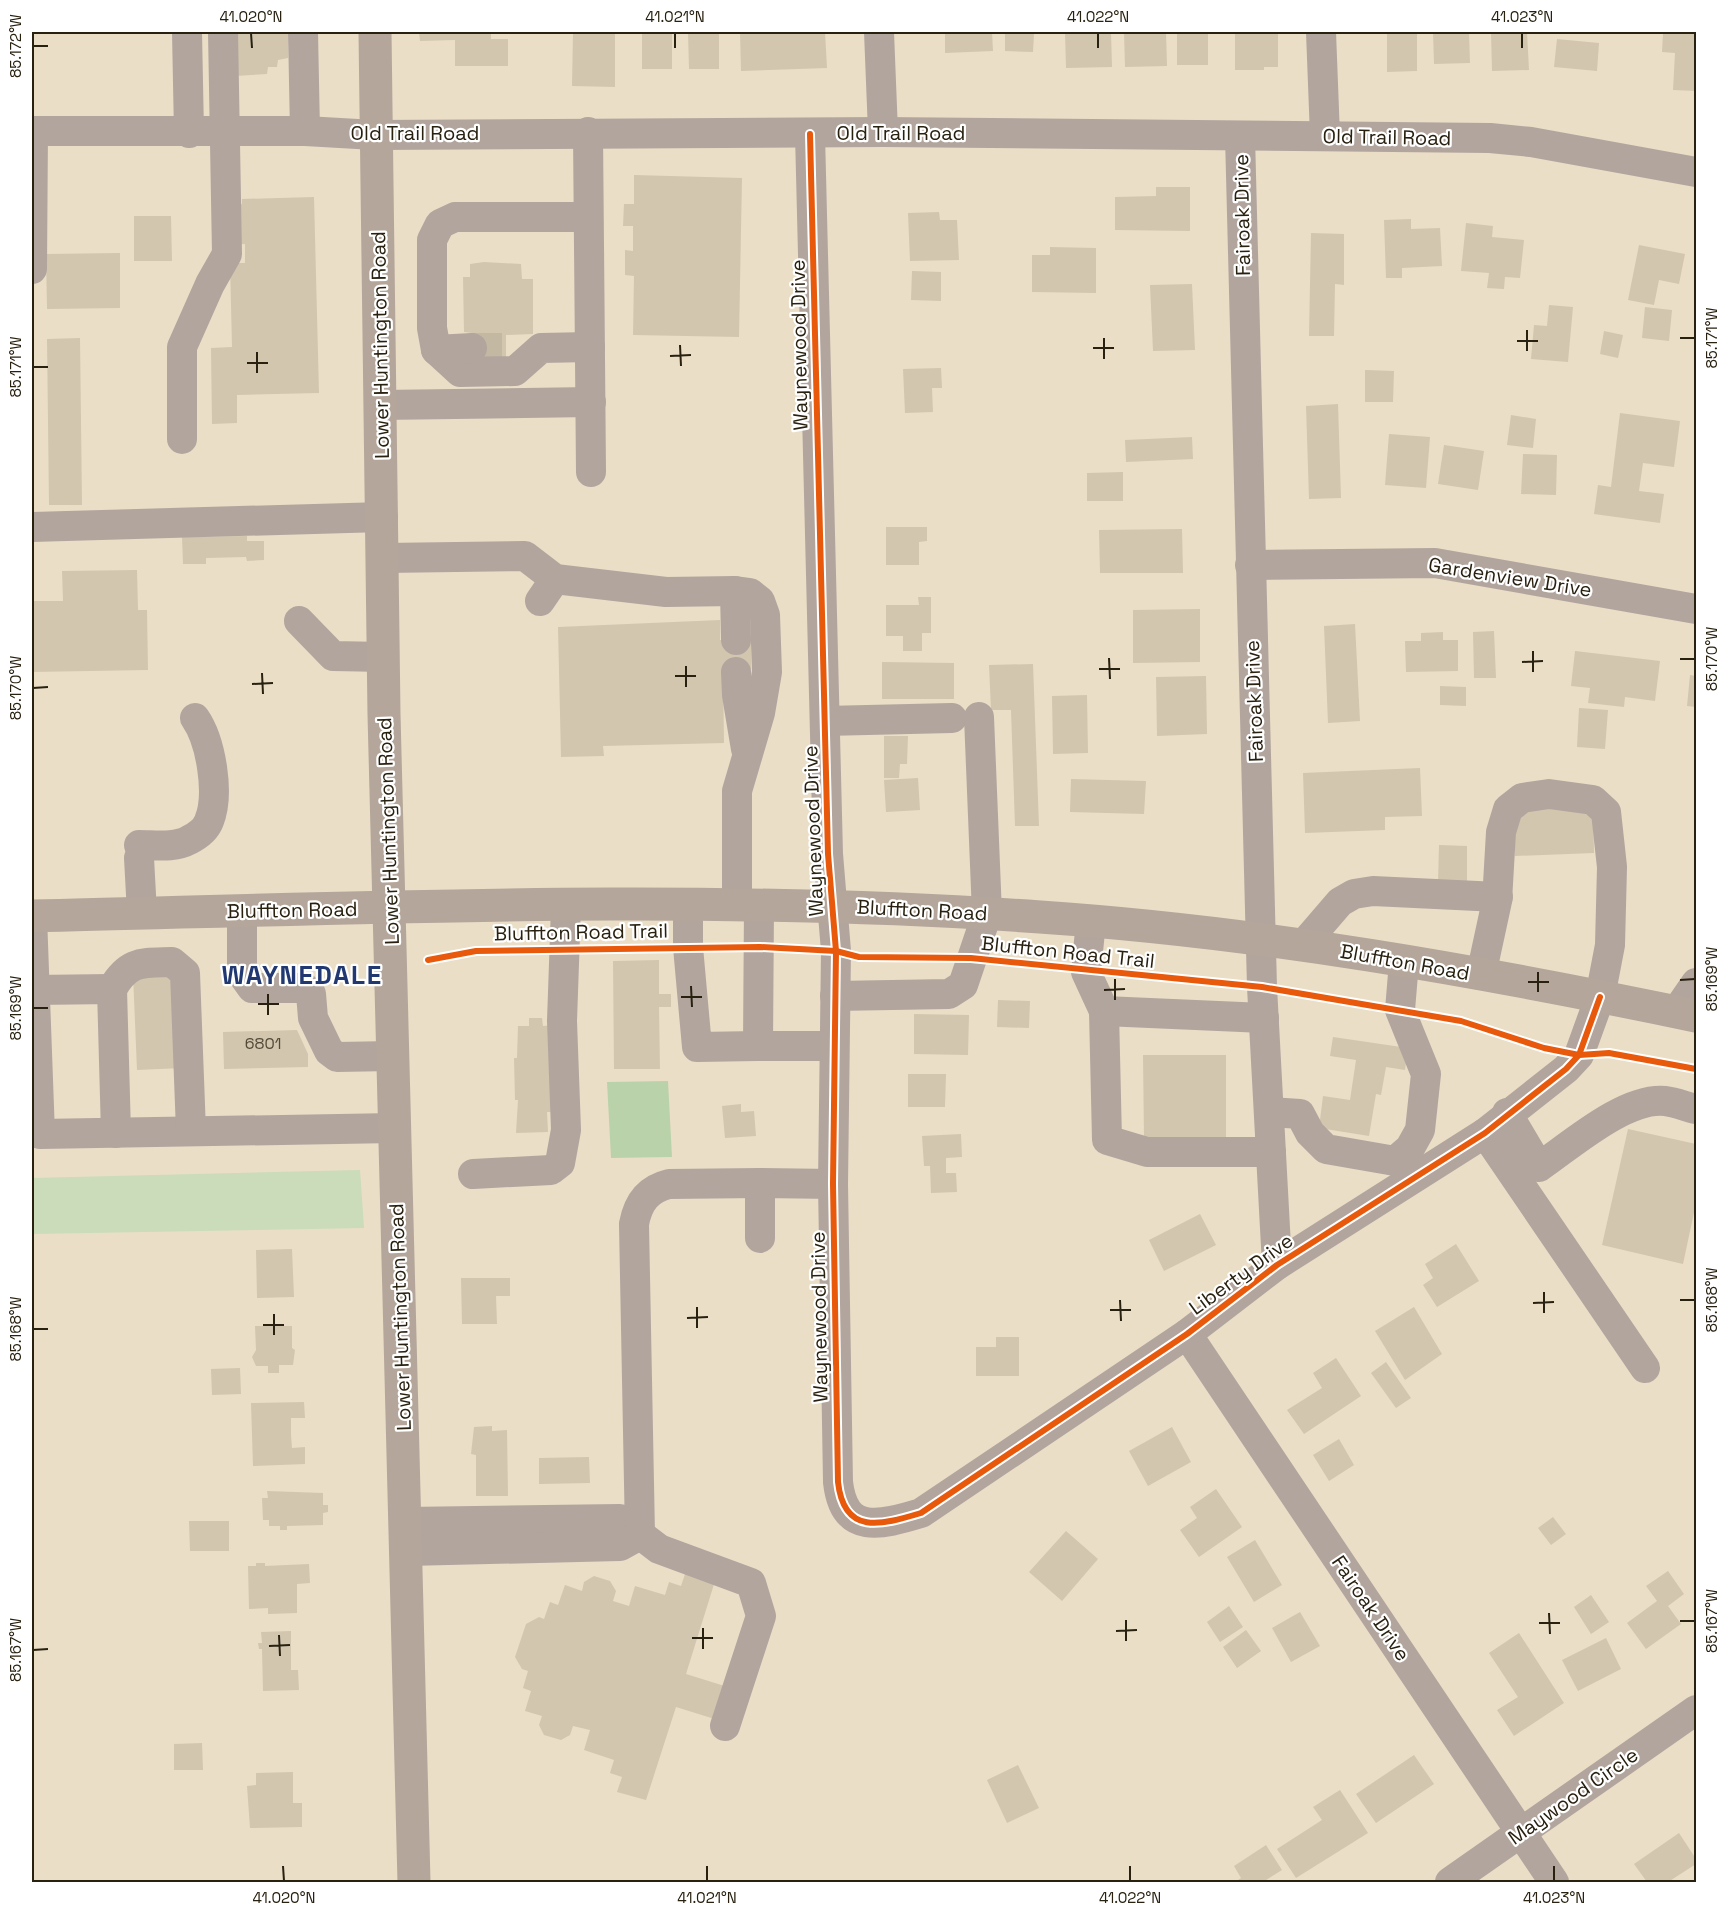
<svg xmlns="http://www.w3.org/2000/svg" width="1728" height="1914" viewBox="0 0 1728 1914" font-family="'Space Grotesk',sans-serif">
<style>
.green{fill:#cadcb9}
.forest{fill:#bad2aa}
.building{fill:#d2c6af}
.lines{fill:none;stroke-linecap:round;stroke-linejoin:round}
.minor-tunnel{stroke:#c3b8a2;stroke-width:30;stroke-dasharray:30 15;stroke-linecap:butt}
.minor{stroke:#b2a59e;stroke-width:30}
.major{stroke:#b4a69a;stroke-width:33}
.cycleway-casing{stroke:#fff;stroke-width:10}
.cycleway{stroke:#e8590c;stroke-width:6}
.ticks{fill:none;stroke:#282110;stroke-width:2}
.labels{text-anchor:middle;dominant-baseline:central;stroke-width:4.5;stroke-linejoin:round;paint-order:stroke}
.number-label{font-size:16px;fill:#534b38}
.street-label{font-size:20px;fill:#282110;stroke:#fff}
.district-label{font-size:26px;font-weight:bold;letter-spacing:1.5px;fill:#213970;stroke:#fff}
.neatline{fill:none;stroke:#282110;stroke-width:2}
.ticks-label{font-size:15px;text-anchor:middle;fill:#282110}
</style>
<rect width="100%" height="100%" fill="#eadec7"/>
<path class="green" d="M360,1170L364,1228L32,1234V1178Z"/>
<path class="forest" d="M668,1081L672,1157L611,1158L607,1082Z"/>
<g class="building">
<path d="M233,32H288V58L278,60L277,67H268L267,74L235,76Z"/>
<path d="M419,32H491V39H508V66H455V40L420,41Z"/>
<path d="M573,32H615V87L572,86Z"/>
<rect x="642" y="32" width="30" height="37"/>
<path d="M688,32H719V69H689Z"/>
<path d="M740,32H825L827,68L741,71Z"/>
<path d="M952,32H992L993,51L945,53V34Z"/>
<path d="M1065,32H1111L1112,67L1066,68Z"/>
<path d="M1124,32H1166L1167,66L1125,67Z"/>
<rect x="1177" y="32" width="31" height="33"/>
<path d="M1235,32H1278V67H1264V70H1235Z"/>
<path d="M1387,32H1417V71L1387,72Z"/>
<path d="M1433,32H1469L1470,63L1434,64Z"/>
<path d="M1491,32H1527L1529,70L1492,71Z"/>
<path d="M1005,33L1034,34L1033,52L1005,51Z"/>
<path d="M1663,33L1696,34V91L1673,90L1675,53L1662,52Z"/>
<path d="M1557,39L1599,43L1597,71L1554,67Z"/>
<path d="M634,175L742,178L739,337L633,335L634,276L625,275V250L633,251V226H623L624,204H634Z"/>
<path d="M1156,187H1190V231L1115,230V197L1156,196Z"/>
<path d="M314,197L319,393L237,395V423L212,424L211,348L232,347L230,263H245V244L228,245V205L242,204V199Z"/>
<path d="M939,212L940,220H957L959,260L910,261L908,213Z"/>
<path d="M134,216H171L172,261H134Z"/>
<path d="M1411,219V229L1440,228L1442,266L1402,268V278H1386L1384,220Z"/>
<path d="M1466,223L1493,226L1492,237L1524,240L1520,278L1505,277L1504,289L1487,288L1489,273L1461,271Z"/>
<path d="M1311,233L1344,234V285L1335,284L1334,336H1309Z"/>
<path d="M1639,245L1685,254L1679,284L1659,280L1654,305L1628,300Z"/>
<path d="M1050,247L1096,248V293L1032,292V255H1050Z"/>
<path d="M120,253V308L47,309L46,254Z"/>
<path d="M484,262L521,264L522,279H533V334L506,335V362H472V333L464,332L463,277H470V264Z"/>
<path d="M912,271L941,272V301L911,300Z"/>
<path d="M1192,284L1195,350L1153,351L1150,285Z"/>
<path d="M1549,305L1573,307L1568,362L1531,359L1534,325L1547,326Z"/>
<path d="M1645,307L1672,310L1669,341L1642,338Z"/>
<path d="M1604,331L1623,335L1618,358L1600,354Z"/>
<path d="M80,338L82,505H49L47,339Z"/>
<path d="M941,368L942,388H932L933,412L905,413L903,369Z"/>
<path d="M1365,370L1394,371L1393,402H1365Z"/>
<path d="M1338,404L1341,498L1309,499L1306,406Z"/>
<path d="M1620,413L1680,421L1674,467L1643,463L1639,491L1664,494L1660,523L1594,514L1598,485L1611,487Z"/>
<path d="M1511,415L1536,419L1533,448L1507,445Z"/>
<path d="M1389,434L1430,437L1426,488L1385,485Z"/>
<path d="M1192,437L1193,459L1126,462L1125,440Z"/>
<path d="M1444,445L1484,451L1478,490L1438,484Z"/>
<path d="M1523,454L1557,455L1556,495L1521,494Z"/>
<path d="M1123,472V501H1087V473Z"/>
<path d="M886,527H927V541L919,542V565H886Z"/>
<path d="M1182,529L1183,573H1100L1099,530Z"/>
<path d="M247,536V541H264V560L247,561L246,557L206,558V564H183L182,537Z"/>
<path d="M137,570L138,610H147L148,670L32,672V601H63L62,571Z"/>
<path d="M918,597H931V633H922V651H903V636H886V605H919Z"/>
<path d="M1200,609V662L1133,663V610Z"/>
<path d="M720,620V640L751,639V672L723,673L724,743L603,746L604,756L561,757L558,627Z"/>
<path d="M1355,624L1360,721L1328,723L1324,626Z"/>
<path d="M1494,631L1496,678H1474L1473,632Z"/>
<path d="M1443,632V640H1458V671L1406,672L1405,641H1421V633Z"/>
<path d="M1575,651L1660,661L1655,701L1625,697L1624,707L1588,703L1590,688L1571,686Z"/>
<path d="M882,662L954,663V699H882Z"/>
<path d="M1033,664L1039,826H1015L1011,710H991L989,665Z"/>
<path d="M1690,675L1696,676V707L1687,706Z"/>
<path d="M1206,676L1207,734L1157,736L1156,677Z"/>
<path d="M1440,686L1466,687V706L1440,705Z"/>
<path d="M1087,695L1088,753L1053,754L1052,696Z"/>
<path d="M1579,708L1608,710L1605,749L1577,747Z"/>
<path d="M884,736H908L907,764H900L899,778H884Z"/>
<path d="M1420,768L1422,816L1385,817V830L1305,833L1303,773Z"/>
<path d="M918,778L920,810L886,812L884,780Z"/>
<path d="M1071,779L1146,781L1144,814L1070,812Z"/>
<path d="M1593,807L1594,853L1515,856L1514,810Z"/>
<path d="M1439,845L1467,846V885L1438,884Z"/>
<path d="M659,960V994H671V1007H659L660,1069H614L613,961Z"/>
<path d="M175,973L182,1068L137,1070L133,974Z"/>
<path d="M998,1000L1030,1001L1029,1028L997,1027Z"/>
<path d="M914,1014L969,1015L968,1055L914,1054Z"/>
<path d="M529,1018H542L543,1026L555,1025L558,1112H547L548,1132L516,1133L518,1100H515L514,1058H517L518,1026H529Z"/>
<path d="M297,1030L308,1054V1067L224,1069L223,1032Z"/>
<path d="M1333,1037L1408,1048L1405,1070L1386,1067L1381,1095L1376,1094L1369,1136L1319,1128L1323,1096L1350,1100L1356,1060L1330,1056Z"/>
<path d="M1143,1055H1226V1137L1144,1138Z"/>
<path d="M908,1074H946L945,1107H908Z"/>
<path d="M741,1104V1112L754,1111L756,1136L725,1138L722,1106Z"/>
<path d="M1628,1129L1696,1144V1203L1683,1264L1602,1245Z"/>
<path d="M961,1134L962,1157L946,1158V1173H956L957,1192L931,1193L930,1166H924L922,1136Z"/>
<path d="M1200,1214L1216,1245L1164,1271L1149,1240Z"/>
<path d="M1456,1244L1479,1281L1437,1307L1423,1285L1433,1278L1425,1264Z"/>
<path d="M292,1249L294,1297L257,1298L256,1250Z"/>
<path d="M461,1278H510V1296H496L497,1324H462Z"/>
<path d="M1414,1307L1442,1354L1405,1380L1375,1331Z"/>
<path d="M255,1326H292V1348L295,1350L293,1365H279V1373H268V1366H256L252,1357L256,1350Z"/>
<path d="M996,1337H1019V1376H976V1347H996Z"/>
<path d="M1336,1358L1361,1396L1304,1434L1287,1410L1322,1388L1313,1373Z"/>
<path d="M1386,1362L1411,1398L1396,1408L1371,1373Z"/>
<path d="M240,1368L241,1394L212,1395L211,1369Z"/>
<path d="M304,1402L305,1418H291V1435L292,1448L305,1447V1464L253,1466L251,1403Z"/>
<path d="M492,1426V1431L507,1430L508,1496H476V1455L471,1454L474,1427Z"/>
<path d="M1172,1427L1191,1462L1148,1486L1129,1451Z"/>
<path d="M1339,1439L1354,1465L1329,1481L1313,1455Z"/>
<path d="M589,1457L590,1483L539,1484V1458Z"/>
<path d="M1216,1489L1242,1527L1199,1557L1180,1530L1197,1518L1190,1507Z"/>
<path d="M267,1491L323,1493V1505H328V1512L323,1513V1525L287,1526V1530H280V1526H269V1520H263L262,1498H268Z"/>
<path d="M1553,1517L1566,1534L1551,1545L1538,1528Z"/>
<path d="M189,1521H229V1551H190Z"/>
<path d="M1066,1531L1098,1559L1062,1601L1029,1572Z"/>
<path d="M1255,1540L1282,1585L1254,1602L1227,1557Z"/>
<path d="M256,1563H265V1566L309,1564L310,1583L297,1584V1613L268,1614V1608L249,1609L248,1566H256Z"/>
<path d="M686,1571L715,1581L686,1674L731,1688L721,1721L676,1707L646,1800L617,1792L622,1777L610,1773L614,1760L584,1750L590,1730L573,1726L570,1735L561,1740L544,1735L539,1725L542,1716L525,1711L531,1691L523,1688L528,1671L522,1669L515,1657L526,1624L539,1617L544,1619L550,1602L558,1605L565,1585L582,1591L584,1582L594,1576L610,1581L616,1591L613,1601L629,1606L635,1586L665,1595L669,1582L681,1586Z"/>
<path d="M1668,1571L1684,1594L1668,1606L1681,1624L1646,1649L1627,1623L1657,1601L1646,1586Z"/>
<path d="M1591,1595L1609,1622L1591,1634L1574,1607Z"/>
<path d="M1229,1606L1243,1627L1220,1642L1207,1622Z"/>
<path d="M1300,1612L1320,1646L1291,1662L1272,1628Z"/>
<path d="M1246,1630L1261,1651L1237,1668L1223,1647Z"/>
<path d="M291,1631V1670H298L299,1690L263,1691L262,1649H259L258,1643H262L261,1632Z"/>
<path d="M1519,1633L1564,1703L1514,1736L1497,1710L1518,1697L1489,1653Z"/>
<path d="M1606,1638L1621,1669L1578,1691L1562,1660Z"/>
<path d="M202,1743L203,1770H174V1744Z"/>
<path d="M1414,1755L1434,1784L1376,1823L1356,1794Z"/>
<path d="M1018,1765L1039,1808L1007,1823L987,1780Z"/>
<path d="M293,1772V1803H302V1827L250,1828L247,1786L256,1785V1773Z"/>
<path d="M1340,1790L1368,1833L1296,1878L1277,1849L1322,1820L1313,1807Z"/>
<path d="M1679,1833L1696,1859V1864L1668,1882H1647L1634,1864Z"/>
<path d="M1266,1845L1282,1870L1263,1882H1235L1241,1878L1234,1866Z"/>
</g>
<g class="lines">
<path class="minor-tunnel" d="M472,348H507"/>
<g class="minor">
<path d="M187,32L189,133"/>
<path d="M303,32L305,131"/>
<path d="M879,32L883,132"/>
<path d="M1321,32L1325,136"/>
<path d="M32,131H305L375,135L883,132L1490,138L1531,142L1696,172"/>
<path d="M588,132L591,472"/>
<path d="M810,134L828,854L836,951L833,1184L838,1482C844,1536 881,1525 921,1513L1187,1334L1277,1265L1485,1133L1566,1069L1579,1055L1600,997L1610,945L1612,867L1606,812L1593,800L1549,794L1522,798L1508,809L1501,832L1497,901L1481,975"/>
<path d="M1240,136L1262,987L1277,1265"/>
<path d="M588,217H455L440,224L432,240V328L436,350L460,372L515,371L541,348L590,347"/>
<path d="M32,269L33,131"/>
<path d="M436,350L472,348"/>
<path d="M381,405L591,402"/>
<path d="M182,439V347L210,284L227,254L223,32"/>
<path d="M32,527L383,517"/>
<path d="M384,558L525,556L555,579L666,592L735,591L750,593L760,601L765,615L767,672L760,713L737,791V906"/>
<path d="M1250,565L1435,563L1696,609"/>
<path d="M735,591L736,640"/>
<path d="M540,601L555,579"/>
<path d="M299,621L333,656L384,657"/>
<path d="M736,672L737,695L746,749"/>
<path d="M825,721L952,718"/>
<path d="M139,845C155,845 175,848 189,840C197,836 206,829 209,821C220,794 211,741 195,718"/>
<path d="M139,858L142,913"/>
<path d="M688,906V947L697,1047L758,1046"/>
<path d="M759,906L758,1046H833"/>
<path d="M242,911V974L252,988H305L311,994L313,1018L329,1051L337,1057L393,1056"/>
<path d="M32,916L40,1134L395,1128"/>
<path d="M1091,921L1086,972L1104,1011L1264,1018"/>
<path d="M1303,945L1340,902L1354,894L1373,891L1498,897"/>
<path d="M112,989C129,960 142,963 172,962L185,973L191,1131"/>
<path d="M34,990L112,989L116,1133"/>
<path d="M835,996L949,994L963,985L987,914L979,717"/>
<path d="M1104,1011L1107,1140L1147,1152H1271"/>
<path d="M1676,1012L1696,983"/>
<path d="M1269,1112L1300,1114L1310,1133L1326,1149L1395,1161L1410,1148L1420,1130L1426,1074L1400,1010L1404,962"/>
<path d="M1507,1113L1539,1167C1570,1146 1625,1097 1665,1101C1675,1102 1687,1107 1696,1109"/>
<path d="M1485,1133L1645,1368"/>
<path d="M473,1174L551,1170L560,1163L566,1130L562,1021L566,906"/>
<path d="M760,1238V1183L833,1184"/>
<path d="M1187,1334L1554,1882"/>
<path d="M406,1522L620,1519L659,1549L751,1583L761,1616L725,1726"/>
<path d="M640,1535L634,1224C638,1202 648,1189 669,1184L760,1183"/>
<path d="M407,1551L620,1546L640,1535"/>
<path d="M1450,1882L1696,1710"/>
</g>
<g class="major">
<path d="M375,32L384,714L414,1882"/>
<path d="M32,916C365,908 707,893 1040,917C1261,932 1480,971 1696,1016"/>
</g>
<defs>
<g id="cycleway">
<path d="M810,134L828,854L836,951L833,1184L838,1482C844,1536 881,1525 921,1513L1187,1334L1277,1265L1485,1133L1566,1069L1579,1055L1600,997"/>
<path d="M428,960L476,951L760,947L836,951L859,957L971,958L1262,987L1461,1021L1544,1048L1579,1055L1609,1053L1696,1069"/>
</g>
</defs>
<use href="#cycleway" class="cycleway-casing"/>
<use href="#cycleway" class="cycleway"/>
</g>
<path class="ticks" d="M251,33L252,48M675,33V48M1098,33V48M1522,33V48M33,46H48M1527,330V351M1104,338V359M1680,338H1695M1517,341H1538M680,345L681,366M1093,348H1114M257,352V373M670,356L691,355M247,363H268M33,367H48M1533,651V672M1109,658L1110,679M1680,659H1695M1522,662L1543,661M686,666V687M1099,669H1120M262,673L263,694M675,676H696M252,684L273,683M33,688L48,687M1538,972V992M1115,979V1000M1680,980L1695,979M1528,982H1549M691,986L692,1007M1104,990L1125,989M268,994V1015M681,997H702M258,1004H279M33,1008H48M1544,1292V1313M1120,1300L1121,1321M1680,1300H1695M1533,1303L1554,1302M697,1307V1328M1110,1310H1131M274,1314V1335M687,1318L708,1317M263,1325H284M33,1329H48M1549,1613L1550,1634M1126,1620V1641M1680,1621H1695M1539,1623H1560M703,1628V1649M1116,1631L1137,1630M279,1635L280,1656M692,1638H713M269,1646L290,1645M33,1650L48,1649M283,1866L284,1881M707,1866V1881M1130,1866V1881M1554,1866V1881"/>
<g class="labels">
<g class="number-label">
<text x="263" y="1043">6801</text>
</g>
<g class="street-label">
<text x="415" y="133">Old Trail Road</text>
<text x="901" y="133">Old Trail Road</text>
<text transform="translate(1387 137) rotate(1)">Old Trail Road</text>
<text transform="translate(1242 215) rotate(-91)">Fairoak Drive</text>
<text transform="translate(380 345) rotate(-91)">Lower Huntington Road</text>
<text transform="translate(799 345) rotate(-91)">Waynewood Drive</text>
<text transform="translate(1510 577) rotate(9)">Gardenview Drive</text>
<text transform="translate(1254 701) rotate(-92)">Fairoak Drive</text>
<text transform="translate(388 831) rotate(-92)">Lower Huntington Road</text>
<text transform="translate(813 831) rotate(-92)">Waynewood Drive</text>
<text transform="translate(292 910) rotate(-1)">Bluffton Road</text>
<text transform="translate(922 910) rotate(3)">Bluffton Road</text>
<text transform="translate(581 932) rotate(-1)">Bluffton Road Trail</text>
<text transform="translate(1068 952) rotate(6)">Bluffton Road Trail</text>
<text transform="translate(1405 962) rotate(10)">Bluffton Road</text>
<text transform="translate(1241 1274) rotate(-36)">Liberty Drive</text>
<text transform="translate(400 1317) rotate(-92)">Lower Huntington Road</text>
<text transform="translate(819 1317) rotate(-91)">Waynewood Drive</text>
<text transform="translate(1371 1608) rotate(56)">Fairoak Drive</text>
<text transform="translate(1573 1796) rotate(-35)">Maywood Circle</text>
</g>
<g class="district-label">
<text x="302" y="975">WAYNEDALE</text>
</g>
</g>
<rect width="1728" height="1914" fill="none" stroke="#ffffff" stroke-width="66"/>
<rect x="33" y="33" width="1662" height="1848" class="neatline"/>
<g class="ticks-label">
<text x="251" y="22">41.020°N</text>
<text x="675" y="22">41.021°N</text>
<text x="1098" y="22">41.022°N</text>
<text x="1522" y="22">41.023°N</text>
<text transform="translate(16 46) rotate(-90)" y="5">85.172°W</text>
<text transform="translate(1712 338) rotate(-90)" y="5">85.171°W</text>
<text transform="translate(16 367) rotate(-90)" y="5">85.171°W</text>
<text transform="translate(1712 659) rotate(-90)" y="5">85.170°W</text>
<text transform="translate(16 688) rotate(-90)" y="5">85.170°W</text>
<text transform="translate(1712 979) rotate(-90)" y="5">85.169°W</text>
<text transform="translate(16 1008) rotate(-90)" y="5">85.169°W</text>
<text transform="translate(1712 1300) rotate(-90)" y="5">85.168°W</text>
<text transform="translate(16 1329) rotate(-90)" y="5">85.168°W</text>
<text transform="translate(1712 1621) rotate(-90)" y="5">85.167°W</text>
<text transform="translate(16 1650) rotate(-90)" y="5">85.167°W</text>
<text x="284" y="1903">41.020°N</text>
<text x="707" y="1903">41.021°N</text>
<text x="1130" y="1903">41.022°N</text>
<text x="1554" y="1903">41.023°N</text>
</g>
</svg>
